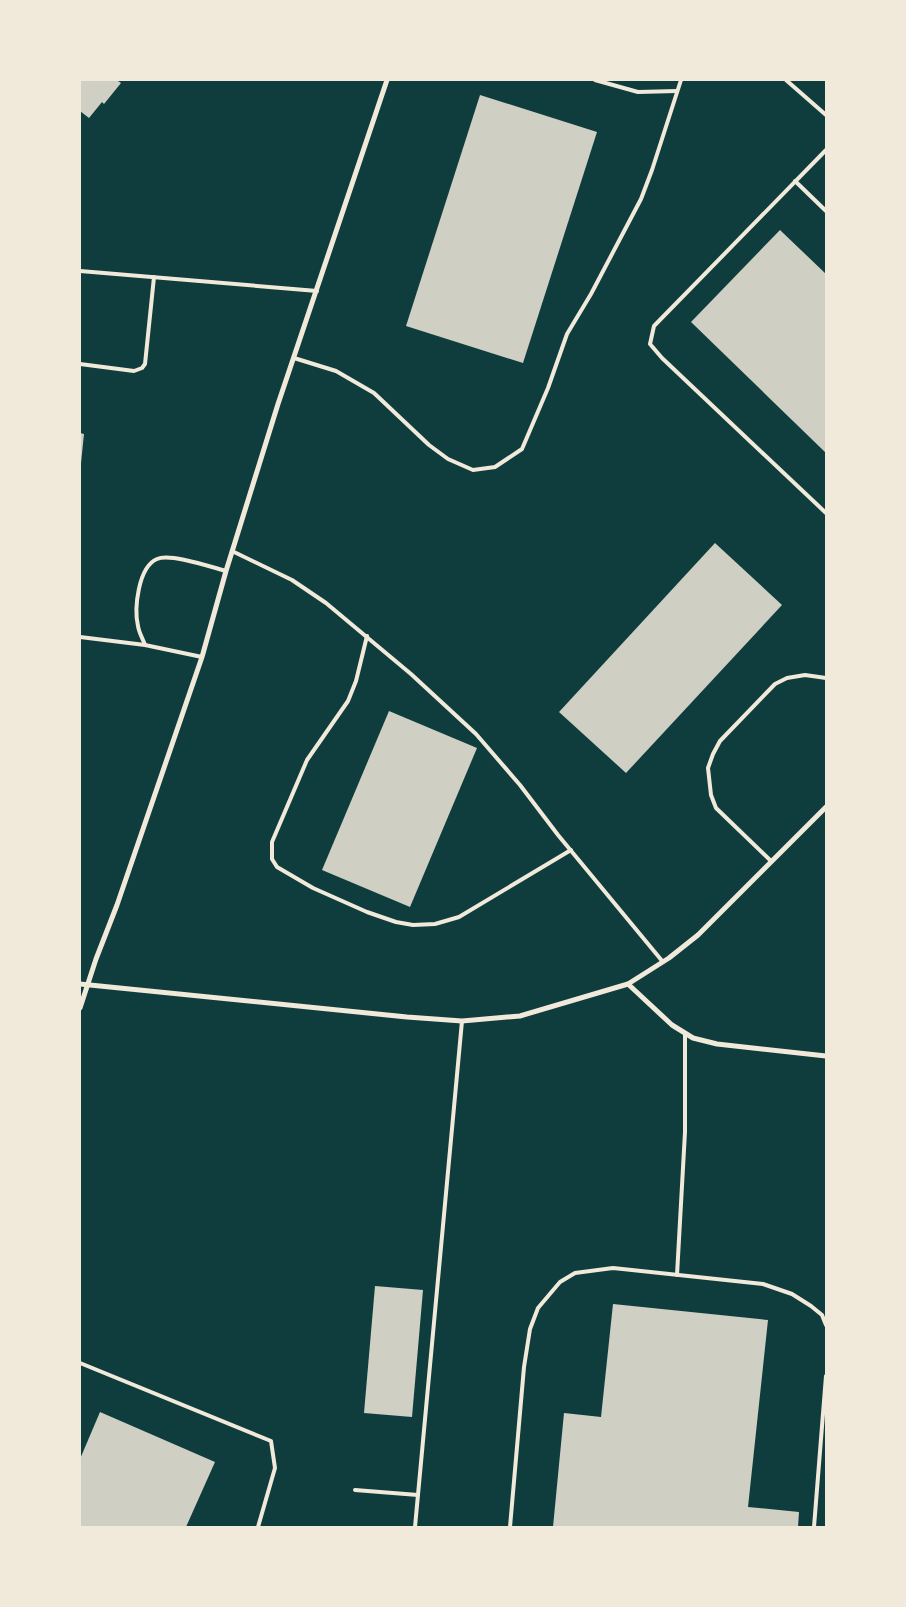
<svg xmlns="http://www.w3.org/2000/svg" width="906" height="1607" viewBox="0 0 906 1607" font-family="Karla,sans-serif">
<style>
.building{fill:#cfcfc3}
.lines{fill:none;stroke-linecap:round;stroke-linejoin:round}
.service{stroke:#f1e9da;stroke-width:4}
.minor{stroke:#f1e9da;stroke-width:5}
</style>
<rect width="100%" height="100%" fill="#0f3d3e"/>
<g class="building">
<path d="M80,80H119L118,81L121,83L104,104L102,102L89,118L80,111Z"/>
<path d="M480,95L597,132L523,363L406,326Z"/>
<path d="M780,230L826,274V453L691,322Z"/>
<path d="M80,433L84,434L81,463H80Z"/>
<path d="M715,543L782,605L626,773L559,712Z"/>
<path d="M389,711L477,748L410,907L322,870Z"/>
<path d="M375,1286L423,1290L412,1417L364,1413Z"/>
<path d="M613,1304L768,1320L748,1507L799,1512L798,1527H553L564,1413L601,1417Z"/>
<path d="M100,1412L215,1462L186,1527H80V1459Z"/>
</g>
<g class="lines">
<g class="service">
<path d="M595,80L638,92L677,91"/>
<path d="M786,80L826,115"/>
<path d="M826,150L654,326L650,344L662,358L826,513"/>
<path d="M795,181L826,211"/>
<path d="M80,271L317,291"/>
<path d="M294,358L336,371L374,393L429,445L448,459L473,470L495,467L522,449L548,388L567,334L591,294L641,199L652,170L681,80"/>
<path d="M80,364L134,371L142,368L145,364L154,277"/>
<path d="M232,551L292,580L326,603L411,674L476,734L520,785L558,835L663,962"/>
<path d="M367,636L356,681L348,701L307,760L272,842V859L277,867L313,888L367,912L396,922L413,925L435,924L459,917L571,850"/>
<path d="M80,637L145,645L202,657"/>
<path d="M145,645C143,639 139,633 138,626C134,609 138,567 157,559C170,553 211,567 226,571"/>
<path d="M771,861L716,808L711,795L708,768L713,754L720,741L775,684L787,678L805,675L826,678"/>
<path d="M677,1275L685,1132V1033"/>
<path d="M80,1363L271,1441L275,1468L258,1527"/>
<path d="M355,1490L418,1495"/>
<path d="M415,1527L462,1021"/>
<path d="M510,1527L524,1367L530,1329L538,1308L560,1282L575,1273L613,1268L763,1284L792,1294L811,1306L822,1315L826,1325"/>
<path d="M814,1527L826,1376"/>
</g>
<g class="minor">
<path d="M80,984L407,1017L462,1021L520,1016L628,984L672,1025L693,1038L717,1044L826,1056"/>
<path d="M628,984L669,958L698,935L826,807"/>
<path d="M80,1008L96,959L117,905L202,657L226,571L278,404L387,80"/>
</g>
</g>
<rect width="906" height="1607" fill="none" stroke="#f1e9da" stroke-width="162"/>
</svg>
